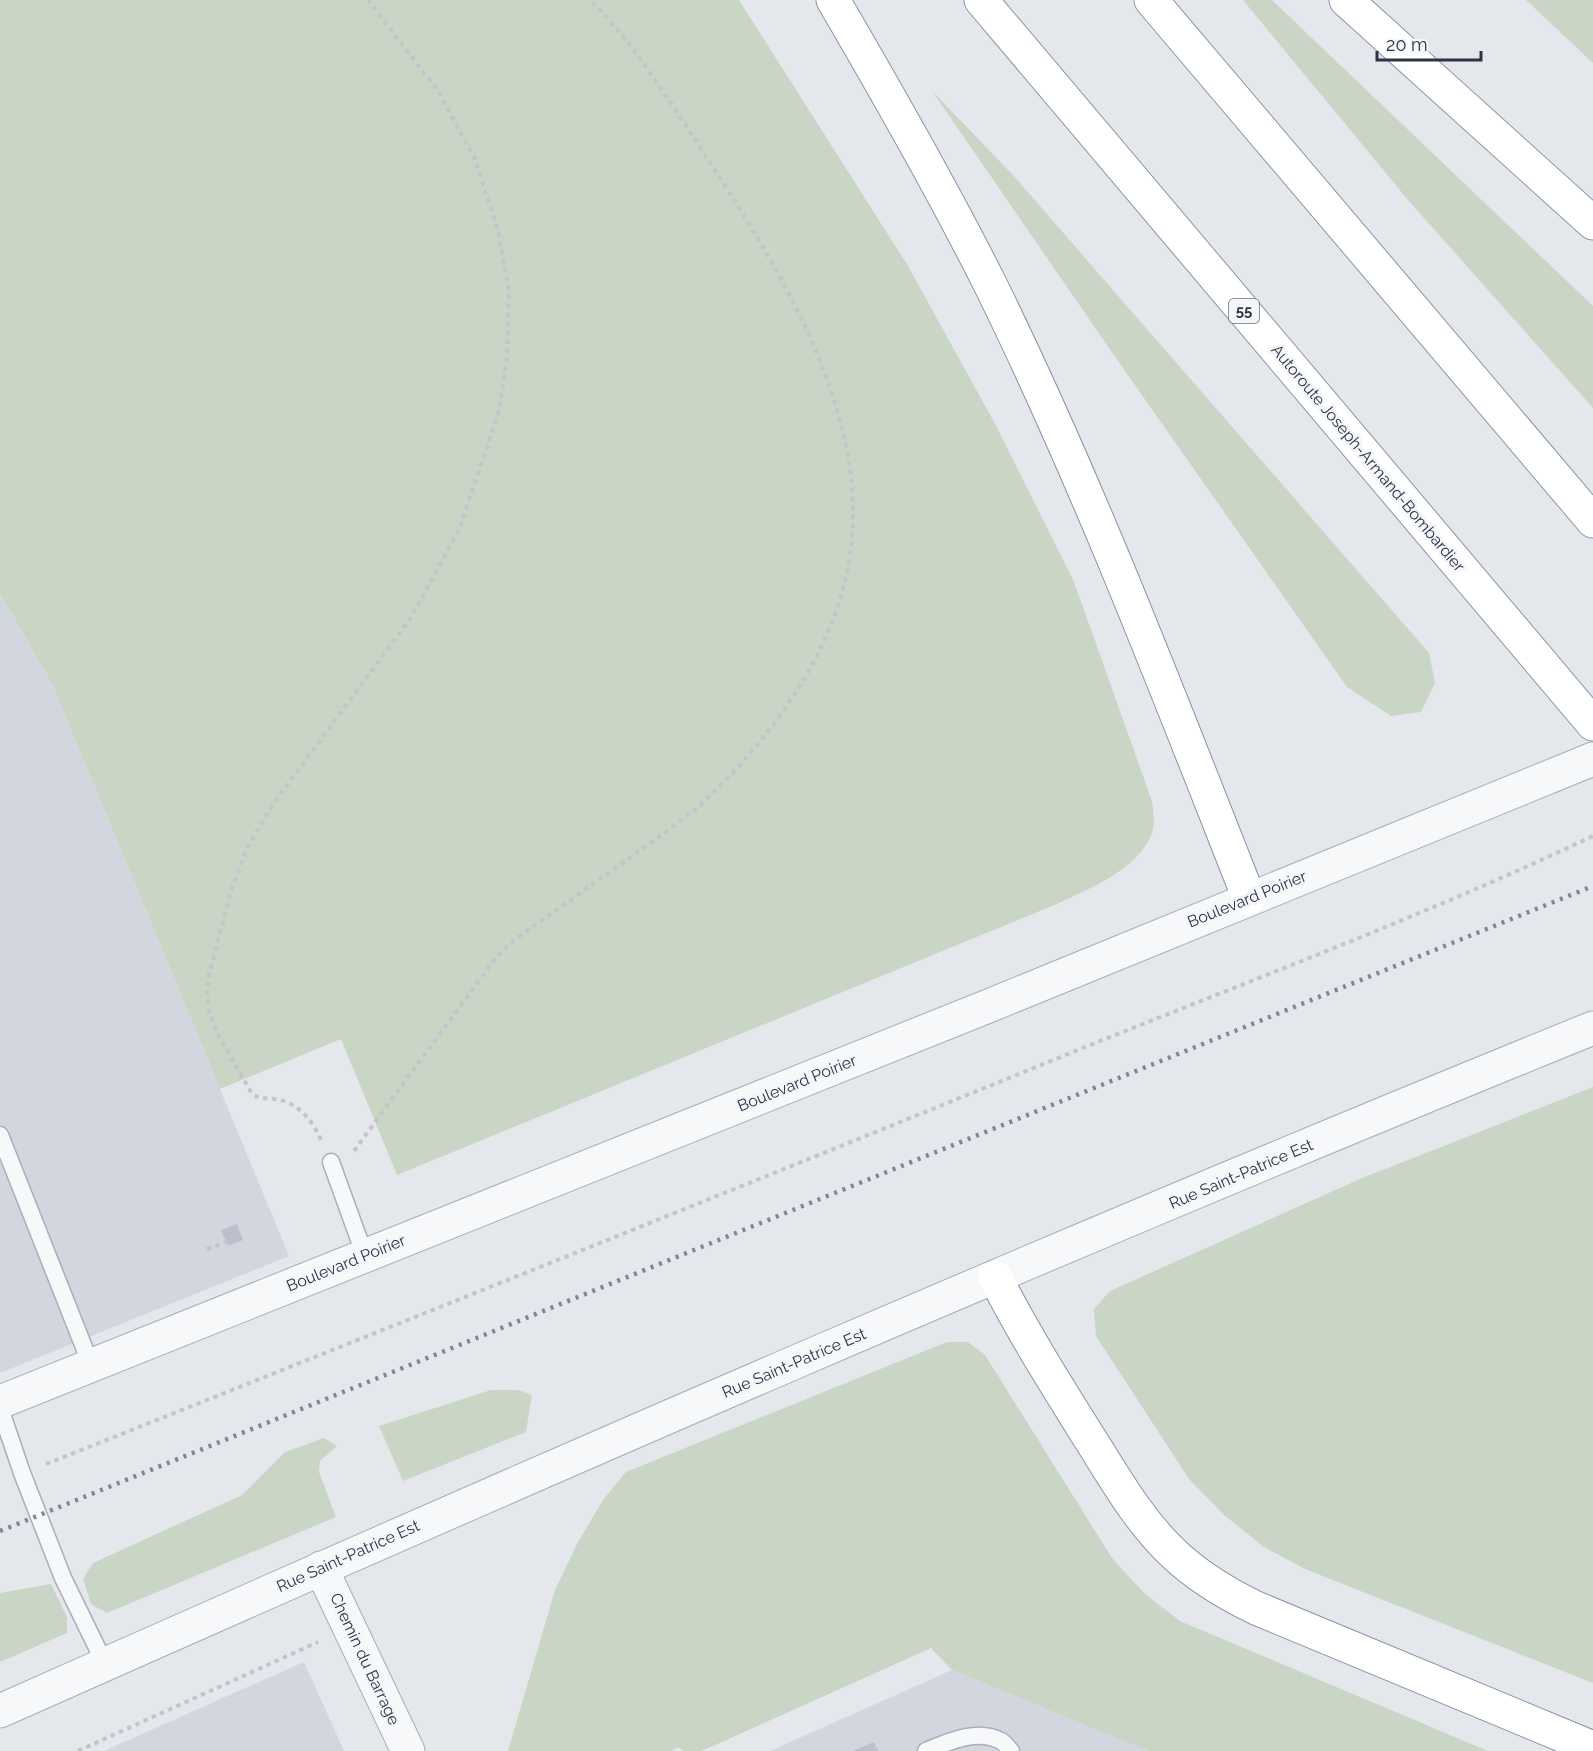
<svg xmlns="http://www.w3.org/2000/svg" width="1593" height="1751" viewBox="0 0 1593 1751" font-family="Raleway,sans-serif">
<style>
.built{fill:#d2d6de}
.green{fill:#c9d6c5}
.building{fill:#bbc0ca}
.lines{fill:none;stroke-linecap:round;stroke-linejoin:round}
.service-casing{stroke:#a9aeb7;stroke-width:19}
.minor-casing{stroke:#a9aeb7;stroke-width:35}
.tertiary-casing{stroke:#a9aeb7;stroke-width:35}
.motorway-casing{stroke:#8b94a3;stroke-width:35}
.path{stroke:#c2c5cb;stroke-width:4;stroke-dasharray:4.5 4.5;stroke-linecap:butt}
.service{stroke:#f7f8fa;stroke-width:16}
.minor{stroke:#f7f8fa;stroke-width:33}
.tertiary{stroke:#f7f8fa;stroke-width:33}
.motorway{stroke:#fff;stroke-width:33}
.rail{stroke:#7d8696;stroke-width:4.5;stroke-dasharray:3 6;stroke-linecap:butt}
.labels{text-anchor:middle;dominant-baseline:central;stroke-width:6;stroke-linejoin:round;paint-order:stroke}
.shield{fill:#f4f6f9;stroke:#676e7b;stroke-width:1.5}
.shield-label{font-size:15px;font-weight:bold;fill:#2b3445}
.street-label{font-size:16px;fill:#2b3445;stroke:#f4f6f9}
</style>
<rect width="100%" height="100%" fill="#e4e7ec"/>
<g class="built">
<path d="M0,593L52,684L289,1256L0,1373Z"/>
<path d="M304,1662L344,1751H104Z"/>
<path d="M952,1670L1078,1722L1148,1751H770Z"/>
</g>
<g class="green">
<path d="M0,0H739L908,266L994,422L1074,582L1152,801C1153,808 1154,817 1154,824C1149,865 1089,889 1057,904L397,1175L341,1039L220,1089L52,684L0,593Z"/>
<path d="M1243,0H1272L1593,306V408L1408,200Z"/>
<path d="M1526,0H1593V63Z"/>
<path d="M932,91L1012,174L1429,653L1435,683L1421,712L1391,716L1347,687L1118,361Z"/>
<path d="M1593,1087V1683L1305,1569L1264,1547L1224,1515L1189,1479L1096,1336L1094,1309L1110,1291L1360,1179Z"/>
<path d="M947,1342H968L985,1355L1112,1558L1145,1594L1180,1621L1488,1751H1148L952,1670L931,1648L702,1751H683L678,1747L671,1751H508L555,1590L578,1542L603,1500L626,1472Z"/>
<path d="M491,1390H518L532,1395L526,1432L403,1481L379,1426Z"/>
<path d="M324,1438L337,1446L320,1461L319,1472L336,1517L107,1613L91,1604L83,1579L93,1563L242,1495L285,1452Z"/>
<path d="M51,1584L67,1617V1633L0,1662V1593Z"/>
</g>
<g class="building">
<path d="M237,1224L243,1240L228,1246L221,1230Z"/>
<path d="M874,1742L878,1751H853Z"/>
</g>
<g class="lines">
<defs>
<g id="service">
<path d="M0,1135L91,1365"/>
<path d="M331,1162L365,1256"/>
<path d="M0,1408L22,1473L63,1578L105,1664"/>
<path d="M926,1751C948,1742 977,1728 1001,1741C1005,1743 1008,1748 1011,1751"/>
</g>
<g id="minor">
<path d="M0,1402L986,1007L1593,759"/>
<path d="M321,1568L408,1751"/>
</g>
<path id="tertiary" d="M0,1711C528,1476 1058,1245 1593,1028"/>
<g id="motorway">
<path d="M833,0C888,94 943,190 992,288C1089,486 1168,693 1249,898"/>
<path d="M981,0L1593,724"/>
<path d="M1151,0L1593,521"/>
<path d="M1346,0L1593,223"/>
<path d="M995,1277C1024,1334 1058,1388 1092,1442C1116,1480 1140,1522 1173,1553C1198,1577 1225,1593 1256,1608L1593,1748"/>
</g>
</defs>
<use href="#service" class="service-casing"/>
<use href="#minor" class="minor-casing"/>
<use href="#tertiary" class="tertiary-casing"/>
<use href="#motorway" class="motorway-casing"/>
<g class="path">
<path d="M321,1140C312,1120 298,1102 275,1099C265,1098 260,1099 252,1094L216,1031L209,1010L207,993L209,975L231,891L247,848L273,804L410,619L459,530L499,411L507,357L509,292L498,230L475,159L438,91L368,0"/>
<path d="M354,1151L497,956L514,940C554,912 593,884 632,856C660,836 690,816 714,792C786,721 852,624 853,519C855,419 805,316 754,232C726,187 698,144 669,100C645,65 621,30 590,0"/>
<path d="M207,1249L226,1242"/>
<path d="M46,1464C381,1331 716,1197 1051,1061C1232,987 1416,920 1593,836"/>
<path d="M78,1751L318,1642"/>
</g>
<use href="#service" class="service"/>
<use href="#minor" class="minor"/>
<use href="#tertiary" class="tertiary"/>
<use href="#motorway" class="motorway"/>
<path class="rail" d="M0,1531L1593,886"/>
</g>
<g class="labels">
<rect class="shield" x="1229" y="299" width="30" height="24" rx="4.5"/>
<g class="shield-label">
<text x="1244" y="311">55</text>
</g>
<g class="street-label">
<text transform="translate(1368 458) rotate(50)">Autoroute Joseph-Armand-Bombardier</text>
<text transform="translate(1247 899) rotate(-22)">Boulevard Poirier</text>
<text transform="translate(797 1083) rotate(-22)">Boulevard Poirier</text>
<text transform="translate(1241 1174) rotate(-23)">Rue Saint-Patrice Est</text>
<text transform="translate(346 1263) rotate(-22)">Boulevard Poirier</text>
<text transform="translate(794 1363) rotate(-23)">Rue Saint-Patrice Est</text>
<text transform="translate(348 1556) rotate(-24)">Rue Saint-Patrice Est</text>
<text transform="translate(365 1659) rotate(65)">Chemin du Barrage</text>
</g>
</g>
<path d="M1377 51v9h104v-9" fill="none" stroke="#2b3445" stroke-width="3"/>
<text x="1386" y="51" font-size="18" fill="#2b3445" stroke="#f4f6f9" stroke-width="4.5" paint-order="stroke">20 m</text>
</svg>
